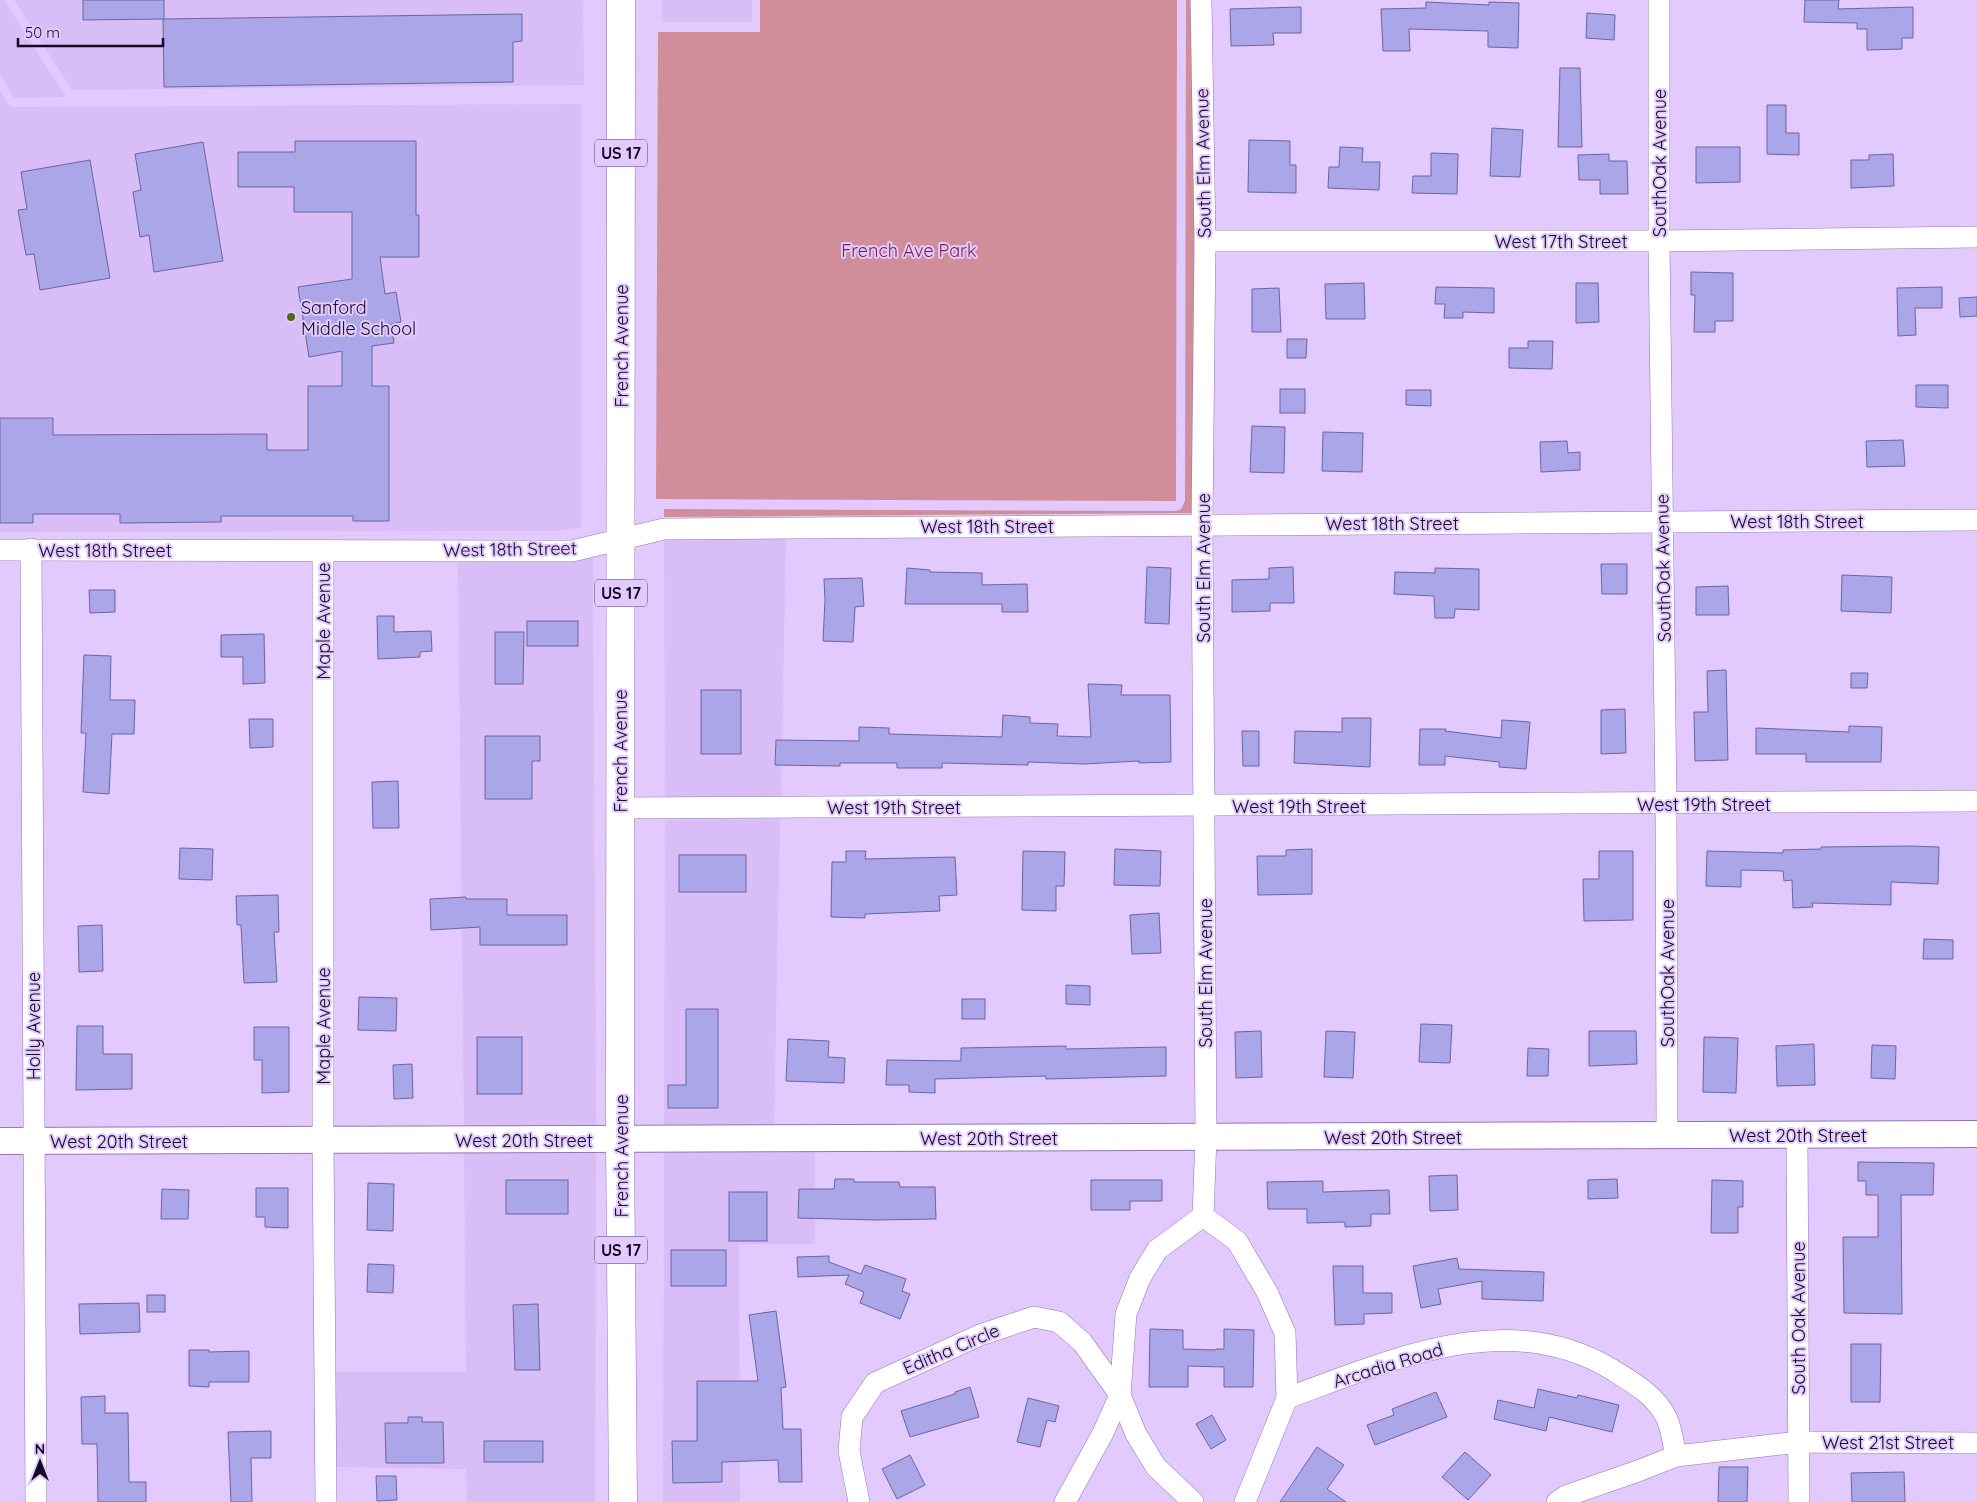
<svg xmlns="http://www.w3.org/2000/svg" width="1977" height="1502" viewBox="0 0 1977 1502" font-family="Quicksand,sans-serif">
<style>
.built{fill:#d9bdf6}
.green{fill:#d08e9b}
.building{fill:#aaa6e8;stroke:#6a65a2}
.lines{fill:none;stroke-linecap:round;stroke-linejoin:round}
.minor-casing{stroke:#9375b1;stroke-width:22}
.tertiary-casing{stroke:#9375b1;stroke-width:28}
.primary-casing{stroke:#9375b1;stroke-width:29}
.minor{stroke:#fff;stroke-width:21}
.tertiary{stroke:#fff;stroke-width:26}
.primary{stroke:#fff;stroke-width:28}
.poi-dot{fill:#4f691b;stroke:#e2cafe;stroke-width:2}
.labels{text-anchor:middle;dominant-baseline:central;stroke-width:4;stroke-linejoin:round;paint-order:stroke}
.shield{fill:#e2cafe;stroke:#524363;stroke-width:1}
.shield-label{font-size:16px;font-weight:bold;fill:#150920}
.street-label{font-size:18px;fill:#150920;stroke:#e2cafe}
.park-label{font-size:18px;fill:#7d1e3d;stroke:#e2cafe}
.poi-label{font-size:18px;fill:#150920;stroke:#e2cafe;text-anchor:start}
</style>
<rect width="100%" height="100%" fill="#e2cafe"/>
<g class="built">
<path d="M0,0H4L66,97L14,98L0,74Z"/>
<path d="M14,0H583L584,85L72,90Z"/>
<rect x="662" y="0" width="90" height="22"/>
<path d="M0,91L10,107L581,104V527L558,531L0,532Z"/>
<path d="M786,539L781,796L665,797L664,540Z"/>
<path d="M593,557L596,1128L464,1129L458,562H572Z"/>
<path d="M780,819L774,1127L664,1128L665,820Z"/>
<path d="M815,1150V1244H739L740,1502H663L664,1151Z"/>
<path d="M464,1151H596L595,1502H467L466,1469L335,1467L334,1372H466Z"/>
</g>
<g class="green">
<path d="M760,0H1177L1176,501L656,499L658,32H760Z"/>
<path d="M1186,0H1191L1195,241L1192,513L664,517V509L1176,511L1181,509L1185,501Z"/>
</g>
<g class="building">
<path d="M83,0H164V19L83,20Z"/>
<path d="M1805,0H1839L1838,9L1913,7V38H1902V49L1867,50V29H1857V23L1804,22Z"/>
<path d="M1426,2L1489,5V2L1519,3L1518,48L1488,47V31L1409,29L1410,51H1383L1381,9L1426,8Z"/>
<path d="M1301,7V33H1273L1274,45L1231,46L1230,9Z"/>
<path d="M1587,13L1615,15L1614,40L1586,38Z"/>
<path d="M522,14V41L513,42V82L164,87L163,19Z"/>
<path d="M1560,68H1580L1582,147H1558Z"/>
<path d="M1767,105H1786V133H1799V155L1767,154Z"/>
<path d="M1492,128L1523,130L1520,177L1490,176Z"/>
<path d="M1249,140L1290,141V165H1296V193L1248,192Z"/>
<path d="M295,141H416V215H419V257H380L385,294L396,292L401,322L391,324L394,343L372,346V386H389V521H353V516H221V522L120,523V514H33V523H0V418H53V435L267,434V450H308V386H342V351L309,357L298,287L352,279V212H294V187H238V152H295Z"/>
<path d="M203,142L223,261L154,272L149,235L140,237L133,192L141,190L135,154Z"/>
<path d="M1340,147L1363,148L1362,162H1380L1379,190L1328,188L1329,167H1339Z"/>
<path d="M1696,147H1740V182L1696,183Z"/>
<path d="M1431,153L1458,154L1457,194L1412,193L1413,176H1431Z"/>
<path d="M1609,154V161H1627L1628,194H1600V180H1579L1578,155Z"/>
<path d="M1893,154L1894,186L1851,188V160H1869V155Z"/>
<path d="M90,160L110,278L40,290L34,254L26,255L18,210L27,209L21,172Z"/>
<path d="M1691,272L1733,273V321H1715V332H1694L1695,295H1691Z"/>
<path d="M1364,283L1365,319H1326L1325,284Z"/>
<path d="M1576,283H1598L1599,322L1576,323Z"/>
<path d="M1436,287L1494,288V313L1463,312V318H1444L1445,304H1435Z"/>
<path d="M1942,287V308H1915L1916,335L1898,336L1897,288Z"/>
<path d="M1279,288L1281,332H1252V289Z"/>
<path d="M1977,297V316L1960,317L1959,298Z"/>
<path d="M1287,339H1307L1306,358H1287Z"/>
<path d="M1528,341H1553L1552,369L1509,368V348H1528Z"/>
<path d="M1916,385H1948V408L1916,407Z"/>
<rect x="1280" y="389" width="25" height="24"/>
<path d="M1406,390H1431V406L1406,405Z"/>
<path d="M1252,426L1285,427L1284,473L1250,472Z"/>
<path d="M1323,432L1363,433L1362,472L1322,471Z"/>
<path d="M1903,440L1905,466L1867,467L1866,441Z"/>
<path d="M1567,441L1568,453L1580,452V470L1541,472L1540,442Z"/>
<path d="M1601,564H1627V594H1602Z"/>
<path d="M1147,567L1171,568L1169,624L1145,623Z"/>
<path d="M1293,567L1294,603H1270V611L1232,612V580L1269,579V568Z"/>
<path d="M907,568L930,570V572L982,573V585L1027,584L1028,612H1002V604H905Z"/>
<path d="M1435,568L1479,569V610L1455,609L1454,618H1435L1434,596L1394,594L1395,572L1435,573Z"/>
<path d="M1842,575L1892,577L1891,613L1841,611Z"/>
<path d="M862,578L864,606L855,607L853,642L823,641L825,600L824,579Z"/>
<path d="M1728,586L1729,615H1696V587Z"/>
<path d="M89,590H115V612L90,613Z"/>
<path d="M377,616H394V632L431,631L432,651L420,652V657L378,659Z"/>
<rect x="527" y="621" width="51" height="25"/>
<path d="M495,632H524L523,684H495Z"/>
<path d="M264,634L265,683L243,684V657H221V635Z"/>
<path d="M84,655L111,656L110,700H135L134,734H112L109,794L83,792L86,733H81Z"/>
<path d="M1726,670L1728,760L1695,761L1694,712H1708L1707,671Z"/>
<path d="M1851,673H1868L1867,688H1851Z"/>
<path d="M1088,684L1122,685L1121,695H1170L1171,762L1139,763V761L1084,764L1028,762V765L942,763V768H897V763H840V766L775,765L776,740L859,741V727L889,728V734L1002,737L1003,715L1030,717V723L1058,724L1057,736L1091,737Z"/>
<rect x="701" y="690" width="40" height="64"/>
<path d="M1625,709L1626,753L1601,754V710Z"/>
<path d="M1342,718H1371L1370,767L1294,763L1295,731L1342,732Z"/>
<path d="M249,719H273V747L250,748Z"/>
<path d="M1502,720L1530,722L1526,769L1499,767V762L1445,756V765H1419L1420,729H1446L1445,731L1501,738Z"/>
<path d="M1849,726L1882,727L1881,762H1806V754H1756V728L1849,732Z"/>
<path d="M1242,731H1259V766H1243Z"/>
<path d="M485,736H540V761H532V799H485Z"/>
<path d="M398,781L399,828H373L372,782Z"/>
<path d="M1911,846L1939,847L1938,884L1891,882V905L1812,903L1813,907L1793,908L1792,880L1784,881L1783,871L1741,870V887L1706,886L1707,851L1783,853V850L1821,849V847Z"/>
<path d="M180,848L213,849L212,880L179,879Z"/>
<path d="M1115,849L1161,851L1160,886L1114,885Z"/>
<path d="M1312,849V894L1258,895L1257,856H1286V850Z"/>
<path d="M846,851H866L865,859L955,857L957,895L939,896L940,911L865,914V918L831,917L832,862H846Z"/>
<path d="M1023,851L1065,852L1064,886H1056V911L1022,910Z"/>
<path d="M1599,851H1633V920L1584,921L1583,879H1599Z"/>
<rect x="679" y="855" width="67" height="37"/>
<path d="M278,895L279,932H274L277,982L244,983L241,925H237L236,896Z"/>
<path d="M466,897V899H507V915H567V945H480V927L431,930L430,899Z"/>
<path d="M1159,913L1161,953L1132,954L1130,915Z"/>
<path d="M102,925L103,971L79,972L78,926Z"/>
<path d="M1924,939L1953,940V959H1923Z"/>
<path d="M1066,985L1090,986V1005L1066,1004Z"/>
<path d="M359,997L397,998L396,1031L358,1030Z"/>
<rect x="962" y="999" width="23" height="20"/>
<path d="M686,1009H718V1108H668V1085H686Z"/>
<path d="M1421,1024L1452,1025L1450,1063L1419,1062Z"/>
<path d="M77,1026H103V1054H132V1089L76,1090Z"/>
<path d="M254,1027H289V1092L262,1093V1060H254Z"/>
<path d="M1261,1031L1262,1077L1236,1078L1235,1032Z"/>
<path d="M1326,1031L1355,1032L1353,1078L1324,1077Z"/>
<path d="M1589,1031H1636L1637,1064L1589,1066Z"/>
<rect x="477" y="1037" width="45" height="57"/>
<path d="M1704,1037L1738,1038L1736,1093L1703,1092Z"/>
<path d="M788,1039L829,1041L828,1057L845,1058L844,1083L786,1081Z"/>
<path d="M1814,1044L1815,1085L1777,1086L1776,1046Z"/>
<path d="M1872,1045L1896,1046L1895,1079L1871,1078Z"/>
<path d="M1066,1046V1049L1166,1047V1076L1046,1079V1076L935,1079V1093L909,1092V1085H886L887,1060L961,1061V1048Z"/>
<path d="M1528,1048L1549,1049L1548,1076H1527Z"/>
<path d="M412,1064L413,1098L394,1099L393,1065Z"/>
<path d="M1858,1162L1934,1163L1933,1195H1901L1902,1314L1844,1313L1843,1237H1878V1195H1866V1181H1858Z"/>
<path d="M1457,1175L1458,1210L1430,1211L1429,1176Z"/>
<path d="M835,1179H854V1182H899L900,1187H935L936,1219L876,1220L798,1218L799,1189H834Z"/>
<path d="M1617,1179L1618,1198L1588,1199V1180Z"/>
<rect x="506" y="1180" width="62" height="34"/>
<path d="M1091,1180H1162V1201H1130V1210H1091Z"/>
<path d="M1712,1180L1743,1181V1207H1738V1233H1711Z"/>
<path d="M1323,1181V1192L1389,1190L1390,1214H1371V1226L1345,1227V1222L1307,1223V1209H1268L1267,1182Z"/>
<path d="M368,1183L394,1184L393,1231L367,1230Z"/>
<path d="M256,1188H288V1228L265,1227V1217H256Z"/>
<path d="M162,1189L189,1190L188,1219H161Z"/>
<rect x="729" y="1192" width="38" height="49"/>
<rect x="671" y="1250" width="55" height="36"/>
<path d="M829,1256V1262L861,1274L865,1265L906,1279L902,1291L910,1294L900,1319L860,1303L864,1292L845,1284L849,1275L798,1277L797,1257Z"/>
<path d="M1457,1258L1459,1269L1544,1272L1543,1301L1482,1299V1281L1438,1289L1441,1304L1421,1308L1413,1266Z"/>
<path d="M368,1264L394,1265L393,1293L367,1292Z"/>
<path d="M1333,1266H1363V1293H1392V1313L1364,1314V1324L1335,1325Z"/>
<rect x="147" y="1295" width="18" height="17"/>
<path d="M139,1303L140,1332L80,1334L79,1304Z"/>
<path d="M538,1304L540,1370H515L513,1305Z"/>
<path d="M776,1311L786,1387L781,1388L783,1429H801L802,1482H779L778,1460L722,1462V1482L673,1483L672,1441H697V1381H758L749,1315Z"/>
<path d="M1150,1329L1183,1330V1349L1216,1350V1349H1224V1329L1254,1330L1253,1387H1224V1367L1188,1366V1387H1149Z"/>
<path d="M1851,1344H1881L1880,1402H1851Z"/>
<path d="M189,1350H209V1352L249,1351V1382H209V1387L189,1386Z"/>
<path d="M970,1387L979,1417L910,1437L901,1411L955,1394V1392Z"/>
<path d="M1538,1389L1577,1398L1578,1395L1619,1405L1612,1432L1549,1417L1546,1431L1494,1419L1498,1400L1534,1408Z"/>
<path d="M1436,1392L1447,1417L1375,1445L1367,1425L1394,1415L1392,1409Z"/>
<path d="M105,1396V1413H128L129,1482H146V1502H98L97,1444H82L81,1397Z"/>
<path d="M1028,1398L1059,1406L1055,1422L1047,1420L1040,1447L1017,1442Z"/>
<path d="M1212,1415L1226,1440L1211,1449L1196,1424Z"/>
<path d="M408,1417H422V1422H443L444,1463H386L385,1423H408Z"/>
<path d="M271,1431V1458H251L252,1502H231L228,1432Z"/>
<rect x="484" y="1441" width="59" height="21"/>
<path d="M1317,1447L1344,1465L1327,1489L1346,1502H1280Z"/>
<path d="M1465,1452L1491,1475L1468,1500L1442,1477Z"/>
<path d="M910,1455L925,1485L897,1499L882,1469Z"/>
<path d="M1719,1467H1748L1747,1502H1718Z"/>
<path d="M1904,1472L1905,1502H1852L1851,1473Z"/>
<path d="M376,1476H396L397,1500L377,1501Z"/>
</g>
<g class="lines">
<defs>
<g id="minor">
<path d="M1659,0V241L1666,804L1667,1136"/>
<path d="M1205,241H1659L1977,237"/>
<path d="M31,549L36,1502"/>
<path d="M0,550L572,551L664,529L1977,520"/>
<path d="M323,551V1141L326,1502"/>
<path d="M621,808L1977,801"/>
<path d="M1797,1135L1799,1502"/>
<path d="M1203,1216L1237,1241L1267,1292L1285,1333L1287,1398L1245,1502"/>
<path d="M1287,1398C1390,1361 1507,1306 1611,1369C1632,1382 1656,1395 1667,1419C1672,1430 1673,1444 1676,1456"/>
<path d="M859,1502L849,1451L852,1417L875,1383L980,1335L1034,1317L1059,1322L1082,1342L1120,1395L1103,1433L1065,1502"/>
<path d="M1193,1502L1156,1467L1136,1434L1120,1395L1126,1314L1140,1278L1157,1250L1203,1216L1206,1137L1202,524L1205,241L1201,0"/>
<path d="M1557,1502L1566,1496L1638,1471L1676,1456L1799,1442L1977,1443"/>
</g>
<path id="tertiary" d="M0,1141L1977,1134"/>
<path id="primary" d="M621,0L620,1139L623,1502"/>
</defs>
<use href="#minor" class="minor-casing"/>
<use href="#tertiary" class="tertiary-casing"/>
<use href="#primary" class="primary-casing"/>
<use href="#minor" class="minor"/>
<use href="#tertiary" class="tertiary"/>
<use href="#primary" class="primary"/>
</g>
<circle class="poi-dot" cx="291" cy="317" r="5"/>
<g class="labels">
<g class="shield">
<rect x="595" y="139.5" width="52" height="27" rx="4"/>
<rect x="595" y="579.5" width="52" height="27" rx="4"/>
<rect x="595" y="1236.5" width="52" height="27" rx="4"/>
</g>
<g class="shield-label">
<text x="621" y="153">US 17</text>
<text x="621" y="593">US 17</text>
<text x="621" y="1250">US 17</text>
</g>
<g class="street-label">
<text transform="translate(1203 163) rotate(-91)">South Elm Avenue</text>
<text transform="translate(1659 163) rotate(-90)">SouthOak Avenue</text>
<text x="1561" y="241">West 17th Street</text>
<text transform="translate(621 346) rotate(-90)">French Avenue</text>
<text x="1797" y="521">West 18th Street</text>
<text x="1392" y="523">West 18th Street</text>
<text x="987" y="526">West 18th Street</text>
<text transform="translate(510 549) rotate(-1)">West 18th Street</text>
<text x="105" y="550">West 18th Street</text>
<text transform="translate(1203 568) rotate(-90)">South Elm Avenue</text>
<text transform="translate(1663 568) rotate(-91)">SouthOak Avenue</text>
<text transform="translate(323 621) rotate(-90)">Maple Avenue</text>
<text transform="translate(620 751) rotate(-90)">French Avenue</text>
<text x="1704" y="804">West 19th Street</text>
<text x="1299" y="806">West 19th Street</text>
<text x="894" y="807">West 19th Street</text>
<text transform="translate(1205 973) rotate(-90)">South Elm Avenue</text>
<text transform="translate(1667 973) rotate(-90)">SouthOak Avenue</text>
<text transform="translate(33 1026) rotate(-90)">Holly Avenue</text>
<text transform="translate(323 1026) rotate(-90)">Maple Avenue</text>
<text x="1798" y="1135">West 20th Street</text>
<text x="1393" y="1137">West 20th Street</text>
<text x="989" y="1138">West 20th Street</text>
<text x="524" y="1140">West 20th Street</text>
<text x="119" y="1141">West 20th Street</text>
<text transform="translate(621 1156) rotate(-90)">French Avenue</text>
<text transform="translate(1798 1318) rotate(-90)">South Oak Avenue</text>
<text transform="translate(951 1349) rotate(-23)">Editha Circle</text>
<text transform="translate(1388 1365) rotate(-17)">Arcadia Road</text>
<text x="1888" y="1442">West 21st Street</text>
</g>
<g class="park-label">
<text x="909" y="250">French Ave Park</text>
</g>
<g class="poi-label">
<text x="301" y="307">Sanford<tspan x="301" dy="21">Middle School</tspan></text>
</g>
</g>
<g transform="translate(40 1462)" stroke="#e2cafe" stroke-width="4" paint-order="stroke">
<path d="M0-4L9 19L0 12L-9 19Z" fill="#150920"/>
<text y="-8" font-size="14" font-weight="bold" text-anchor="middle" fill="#150920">N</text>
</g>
<path d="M18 38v8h145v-8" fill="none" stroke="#150920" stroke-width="2.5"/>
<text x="25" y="38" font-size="15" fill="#150920" stroke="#e2cafe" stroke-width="4" paint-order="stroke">50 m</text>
</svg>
